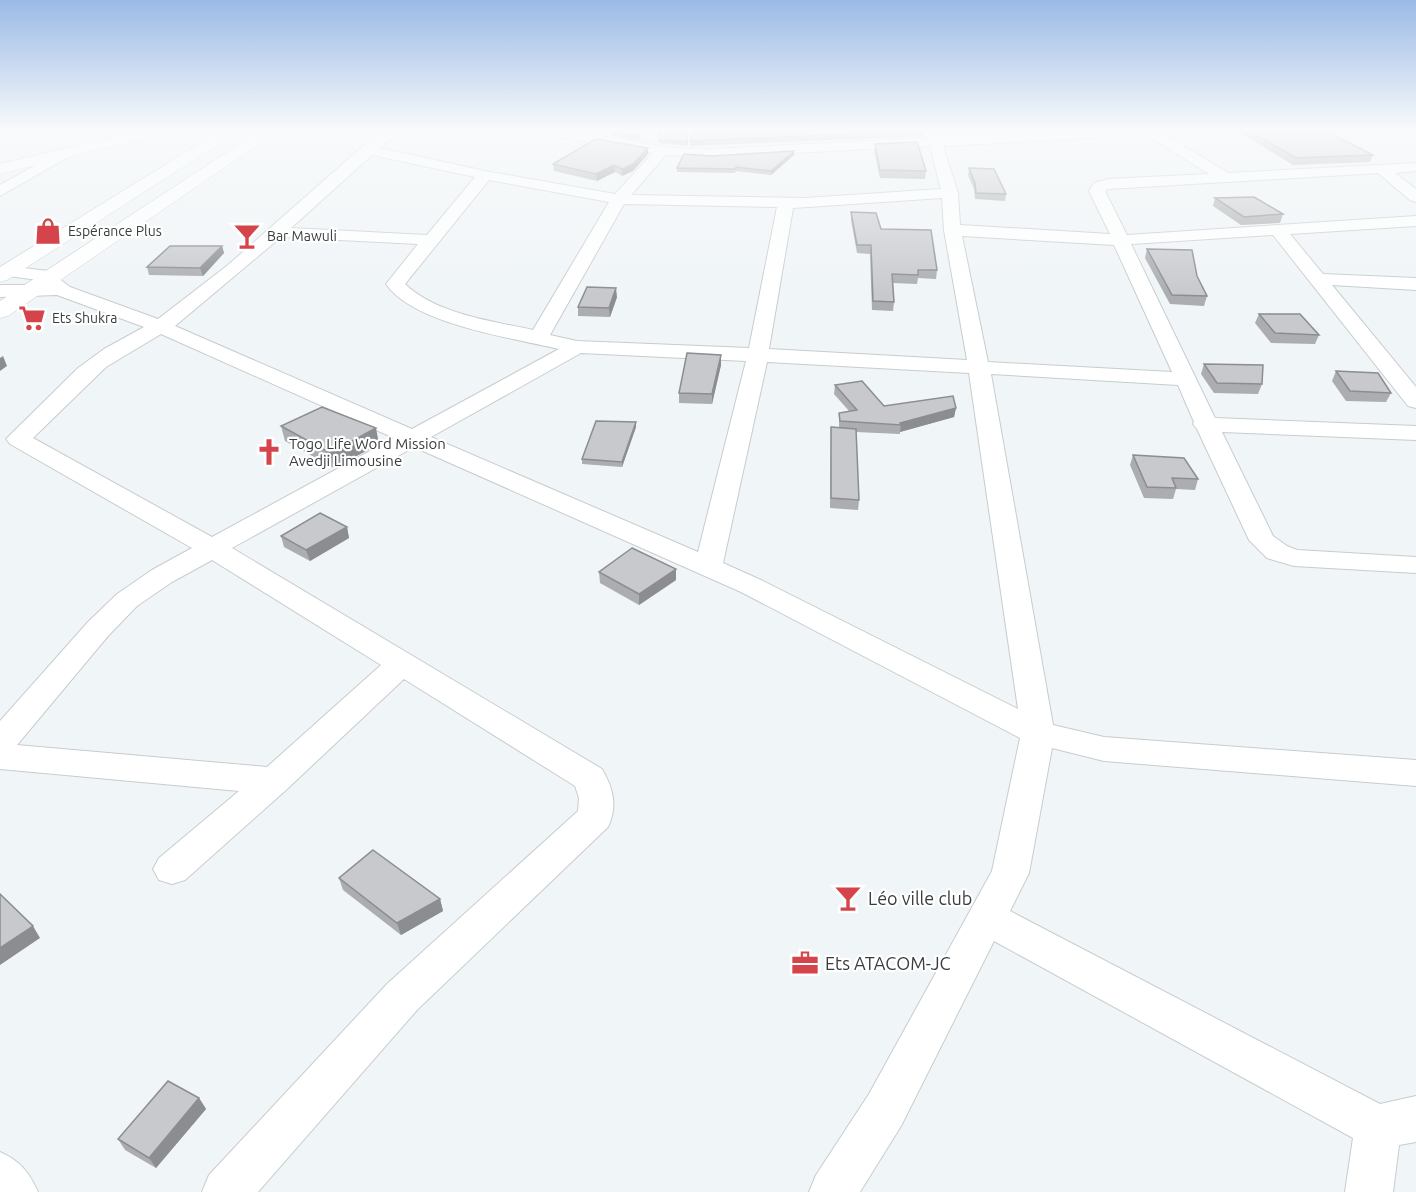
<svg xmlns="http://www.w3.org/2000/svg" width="1416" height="1192" viewBox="0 0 1416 1192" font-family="Ubuntu,sans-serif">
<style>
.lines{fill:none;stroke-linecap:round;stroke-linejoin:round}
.minor-casing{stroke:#c8ccce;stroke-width:2}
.major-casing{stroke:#c8ccce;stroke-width:1}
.minor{fill:#fff;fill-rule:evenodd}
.major{fill:#fff;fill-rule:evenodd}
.wall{fill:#abadb0}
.shaded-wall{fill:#8b8d90}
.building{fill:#c7c9cd;stroke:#8b8d90;stroke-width:1.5}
.labels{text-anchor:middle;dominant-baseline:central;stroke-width:4.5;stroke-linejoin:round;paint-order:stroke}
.far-poi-label{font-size:14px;fill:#3a3c3d;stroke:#fff;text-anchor:start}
.poi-label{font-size:15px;fill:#3a3c3d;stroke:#fff;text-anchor:start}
.near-poi-label{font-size:18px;fill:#3a3c3d;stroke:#fff;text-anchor:start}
</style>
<rect width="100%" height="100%" fill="#f0f5f7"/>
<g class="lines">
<defs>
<g id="minor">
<path d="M388,128H403L380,148L485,171L615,194L653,153L531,132L525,128H552L674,148L712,149L926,138L921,128H933L940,137L1138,128H1216L1210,132L1164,134L1228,173L1416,163V171L1395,173L1416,189V202L1410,200L1378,173L1108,189L1105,191L1127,235L1416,216V226L1290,234L1323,274L1416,278V290L1332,285L1416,387V408L1408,406L1273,235L1131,244L1215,418L1416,426V440L1222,432L1273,536L1287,546L1297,550L1416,557V573L1294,566L1267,558L1249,540L1197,429L1193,424L1194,422L1178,385L991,374L1053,725L1104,737L1416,760V786L1104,761L1052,748L1029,873L1010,911L1380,1104L1416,1096V1142L1399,1145L1393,1192H1345L1353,1138L994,941L901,1126L860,1192H809L816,1175L869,1094L992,871L1020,738L741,592L414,447L232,548L602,769C613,788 618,806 608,827L417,1010L258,1192H202L209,1175L387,984L578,811L579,798L575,786L404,679L286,790L185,880L172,884L159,880L153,869L159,858L239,791L0,769V721L88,622L117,594L152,570L192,548L10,444L6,439L78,368L104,349L144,327L57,295L0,297V285H45L38,280L1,275L0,268L7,266L49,271L70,287L158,319L228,265L362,147ZM1146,135L1209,174L1108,179L1094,183L1089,191L1110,234L960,225L958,193L943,146ZM930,146L941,189L804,198L631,195L666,155L712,157ZM372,155L475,177L427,235L291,228ZM489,180L609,202L533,330C492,321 436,314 405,284ZM942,198L944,230L967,360L769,349L793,208ZM624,204L777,207L749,348L577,341L550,335ZM962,236L1114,245L1172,372L988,362ZM281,237L418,244L386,284C413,324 512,338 559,349L412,429L175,326ZM161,334L394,438L212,537L33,438L106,367ZM581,353L746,361L698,552L431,437ZM767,362L969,373L1018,709L761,580L723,563ZM212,560L381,665L267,767L17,745L108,636L137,606L172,582Z"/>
<path d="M63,150L70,154L68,157L0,196V185Z"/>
<path d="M0,1152C20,1161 29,1172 38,1192H0Z"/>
</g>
<g id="major">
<path d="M152,128H177L174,131L0,174V164Z"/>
<path d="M264,128H282L8,316L0,318V301Z"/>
<path d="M222,130L228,132L230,135L228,138L7,280L0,282V267Z"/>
</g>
</defs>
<use href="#minor" class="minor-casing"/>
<use href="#major" class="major-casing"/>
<use href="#minor" class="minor"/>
<use href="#major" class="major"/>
</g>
<g class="wall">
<path d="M688,128V146L659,143V140Z"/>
<path d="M935,128H964V133L940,134Z"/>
<path d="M1240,128H1321L1373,155L1370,162L1293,165L1239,132Z"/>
<path d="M756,131H922V136L690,146V141Z"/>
<path d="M612,132L639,136V140L613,136Z"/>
<path d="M875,144L926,171L925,179L880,178L874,151Z"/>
<path d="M794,151V155L771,175L736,171L735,173L677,172V168L712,156Z"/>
<path d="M648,154L633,171L622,176L615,172L597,181L554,171L553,164Z"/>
<path d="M969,168L1006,194L1005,201L975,199L974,189L968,175Z"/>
<path d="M1215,198L1283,214L1280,223L1241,225L1213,206Z"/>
<path d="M851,212L881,229L937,270L936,279L918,278L917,284L893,283L894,302L893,311L872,310L870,254L857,253L851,220Z"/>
<path d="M222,246L224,253L203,276L149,275L147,267Z"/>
<path d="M1147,249L1197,276L1207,296L1204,306L1170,304L1145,258Z"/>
<path d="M617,297L610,317L578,316V307Z"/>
<path d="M1259,314L1319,335L1315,344L1271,343L1255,323Z"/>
<path d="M1204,364L1262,384L1258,394L1214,393L1201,374Z"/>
<path d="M721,365L712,404L679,403V393Z"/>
<path d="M1336,371L1391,393L1386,402L1346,401L1332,381Z"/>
<path d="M835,385L884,406L956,408L954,417L900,432V434L856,432L859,500L858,510L830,508L831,427H839V413L849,411L834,394Z"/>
<path d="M281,426L379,444L334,468L285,441Z"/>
<path d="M636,427L622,467L582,464V459Z"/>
<path d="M1133,455L1198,479L1195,490L1176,489L1173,499L1144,498L1130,465Z"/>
<path d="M347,527L349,538L310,561L284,547L281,536Z"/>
<path d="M599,572L676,580L639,605L600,583Z"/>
<path d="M339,878L440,899L443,911L401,935L343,890Z"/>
<path d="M199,1098L206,1109L156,1168L125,1150L118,1139Z"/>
</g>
<g class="shaded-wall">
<path d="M648,148V154L633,171L622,176V169Z"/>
<path d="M794,151V155L771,175V171Z"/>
<path d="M614,165L615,172L597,181L596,174Z"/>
<path d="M222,246L224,253L203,276L200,268Z"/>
<path d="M616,288L617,297L610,317L609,308Z"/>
<path d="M721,355V365L712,404V394Z"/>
<path d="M3,356L7,366L0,371V358Z"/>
<path d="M956,408L954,417L900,432L901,425L900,423Z"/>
<path d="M636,422V427L622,467V462Z"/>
<path d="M376,428L379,444L334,468L330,453Z"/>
<path d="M347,527L349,538L310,561L306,550Z"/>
<path d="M676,569V580L639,605V594Z"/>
<path d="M440,899L443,911L401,935L397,923Z"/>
<path d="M33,926L40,938L0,965V948Z"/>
<path d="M199,1098L206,1109L156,1168L149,1158Z"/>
</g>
<g class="building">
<path d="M620,128H634L639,136L612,132Z"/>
<path d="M661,128H688L687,142L659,140Z"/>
<path d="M765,128H921L922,131L690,141L696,130L756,131Z"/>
<path d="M1244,128H1321L1373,155L1296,158Z"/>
<path d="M596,139L648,148L633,164L622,169L614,165L596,174L553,164Z"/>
<path d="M917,142L926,171L880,170L875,144Z"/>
<path d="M794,151L771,171L736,167V169L677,168L684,154L712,156Z"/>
<path d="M969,168L994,169L1006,194L976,193L975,183Z"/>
<path d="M1254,197L1283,214L1244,217L1215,198Z"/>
<path d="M851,212L876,213L881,229L931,230L937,270H918V275L892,274L894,302L873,301L871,245H857Z"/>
<path d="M170,246H222L200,268L147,267Z"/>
<path d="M1147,249L1192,250L1197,276L1207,296L1172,295Z"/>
<path d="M587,287L616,288L609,308L578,307Z"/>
<path d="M1259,314H1300L1319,335L1275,333Z"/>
<path d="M687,353L721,355L712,394L679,393Z"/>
<path d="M1204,364L1263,365L1262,384L1217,383Z"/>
<path d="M1336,371L1378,373L1391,393L1350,391Z"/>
<path d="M862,381L884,406L953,396L956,408L900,423L901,425L840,421L839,413L857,410L835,385Z"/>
<path d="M322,407L376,428L330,453L281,426Z"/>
<path d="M596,421L636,422L622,462L582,459Z"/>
<path d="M831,427L856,429L859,500L831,498Z"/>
<path d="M1133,455L1184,458L1198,479L1172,478L1176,488L1147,487Z"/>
<path d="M320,513L347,527L306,550L281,536Z"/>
<path d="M632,548L676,569L639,594L599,572Z"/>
<path d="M373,850L440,899L397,923L339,878Z"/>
<path d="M0,894L33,926L0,948Z"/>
<path d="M168,1081L199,1098L149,1158L118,1139Z"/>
</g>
<linearGradient id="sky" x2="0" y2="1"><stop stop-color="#9bbae6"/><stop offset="0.44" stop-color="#f8fafb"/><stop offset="1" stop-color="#f8fafb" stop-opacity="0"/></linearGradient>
<rect width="1416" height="294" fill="url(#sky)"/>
<defs>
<symbol id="shop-bare" viewBox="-9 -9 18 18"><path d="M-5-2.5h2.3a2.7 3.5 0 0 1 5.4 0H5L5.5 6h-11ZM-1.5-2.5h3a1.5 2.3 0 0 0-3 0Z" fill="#d4444a" stroke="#fff" stroke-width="2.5" paint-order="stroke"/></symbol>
<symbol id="bar-bare" viewBox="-9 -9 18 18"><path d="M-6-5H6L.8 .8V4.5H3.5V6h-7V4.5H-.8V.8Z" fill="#d4444a" stroke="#fff" stroke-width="2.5" paint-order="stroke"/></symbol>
<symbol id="supermarket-bare" viewBox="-9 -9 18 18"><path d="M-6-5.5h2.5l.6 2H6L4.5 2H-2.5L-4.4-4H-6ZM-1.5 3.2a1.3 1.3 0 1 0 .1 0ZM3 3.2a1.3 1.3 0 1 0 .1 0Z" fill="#d4444a" stroke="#fff" stroke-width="2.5" paint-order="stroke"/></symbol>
<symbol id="church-bare" viewBox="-9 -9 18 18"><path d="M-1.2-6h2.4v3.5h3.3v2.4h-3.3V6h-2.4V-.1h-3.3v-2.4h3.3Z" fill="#d4444a" stroke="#fff" stroke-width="2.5" paint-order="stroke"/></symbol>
<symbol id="office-bare" viewBox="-9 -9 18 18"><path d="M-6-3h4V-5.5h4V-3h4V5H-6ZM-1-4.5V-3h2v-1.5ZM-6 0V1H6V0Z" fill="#d4444a" stroke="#fff" stroke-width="2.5" paint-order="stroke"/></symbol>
</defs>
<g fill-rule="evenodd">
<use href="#shop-bare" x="29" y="212" width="38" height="38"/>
<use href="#bar-bare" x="228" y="217" width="38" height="38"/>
<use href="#supermarket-bare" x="13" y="299" width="38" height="38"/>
<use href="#church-bare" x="250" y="433" width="38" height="38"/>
<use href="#bar-bare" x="829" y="879" width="38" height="38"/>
<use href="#office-bare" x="786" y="944" width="38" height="38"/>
</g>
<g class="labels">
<g class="far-poi-label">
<text x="68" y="231">Espérance Plus</text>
<text x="267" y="236">Bar Mawuli</text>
<text x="52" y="318">Ets Shukra</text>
</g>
<g class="poi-label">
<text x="289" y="443">Togo Life Word Mission<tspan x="289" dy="17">Avedji Limousine</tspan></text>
</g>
<g class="near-poi-label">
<text x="868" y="898">Léo ville club</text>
<text x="825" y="963">Ets ATACOM-JC</text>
</g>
</g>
</svg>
